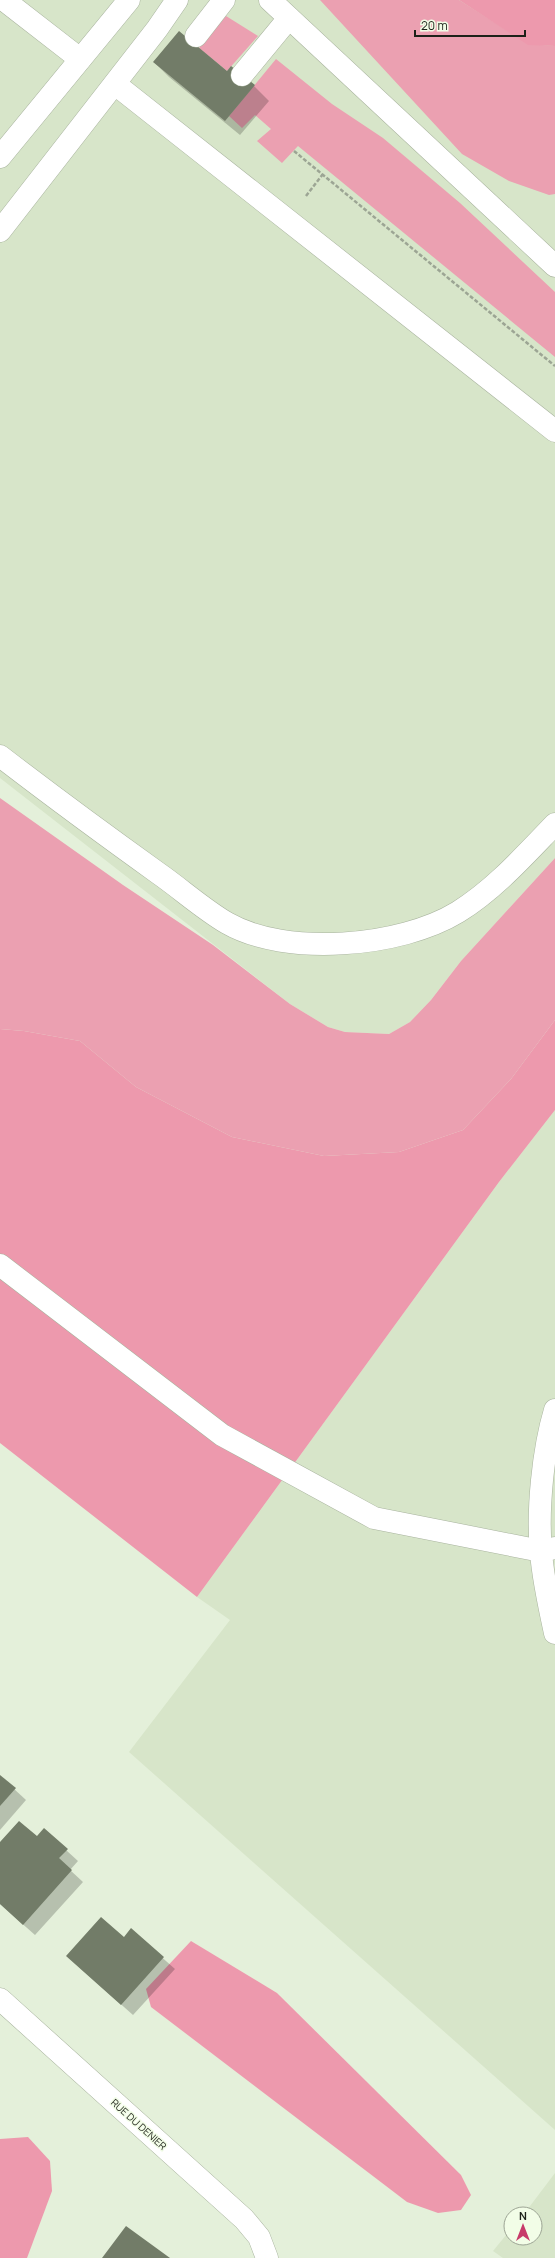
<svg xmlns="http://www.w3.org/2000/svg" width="555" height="2258" viewBox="0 0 555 2258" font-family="Manrope,sans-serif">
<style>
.built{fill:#d7e5c9}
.green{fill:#eba0b1}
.forest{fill:#ed99ad}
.shadow{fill:#0003}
.building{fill:#727c68}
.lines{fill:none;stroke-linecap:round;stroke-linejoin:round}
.service-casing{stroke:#a8b39e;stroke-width:23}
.minor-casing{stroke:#a8b39e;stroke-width:23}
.path{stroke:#9ca594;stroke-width:2.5;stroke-dasharray:4 2;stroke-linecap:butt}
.service{stroke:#fff;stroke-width:22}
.minor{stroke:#fff;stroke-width:22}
.labels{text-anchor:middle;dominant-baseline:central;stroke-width:3;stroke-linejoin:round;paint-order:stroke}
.street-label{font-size:10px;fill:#1d2119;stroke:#f2fde7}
</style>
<rect width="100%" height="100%" fill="#e4f0da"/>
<g class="built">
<path d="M0,0H555V858L461,961L431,1000L410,1022L389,1034L345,1032L328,1027L290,1004L0,778Z"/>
<path d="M555,1110V2130L129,1752L230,1620L197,1597L499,1182Z"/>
<path d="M555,2173V2258H503L493,2251L511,2229V2238H535V2214H524Z"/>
</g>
<g class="green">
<path d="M320,0H459L528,44L555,46V194L549,195L509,181L462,154Z"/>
<path d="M226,16L258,36L227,71L199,48Z"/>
<path d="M276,59L332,104L383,138L460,203L555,292V357L298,146L282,163L257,141L271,129L255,115L242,128L229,116Z"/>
<path d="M0,798L123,885L213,945L290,1004L328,1027L345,1032L389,1034L410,1022L431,1000L461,961L555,858V1020L511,1079L463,1130L399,1152L324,1156L232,1137L136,1087L80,1041L24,1031L0,1029Z"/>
</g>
<g class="forest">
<path d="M459,0H555V46L528,45Z"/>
<path d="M555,1020V1110L499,1182L197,1597L0,1443V1029L24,1031L80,1041L136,1087L232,1137L324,1156L399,1152L463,1130L511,1079Z"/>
<path d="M191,1941L277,1993L461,2175L471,2195L461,2210L438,2213L407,2202L151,2007L146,1989Z"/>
<path d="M28,2137L50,2161L52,2191L27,2258H0V2139Z"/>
</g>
<g class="shadow">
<path d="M154,62L254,86L269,101L240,135L169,77Z"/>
<path d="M0,1776L26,1800L0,1830Z"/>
<path d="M44,1830L78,1861L70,1870L83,1882L35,1935L0,1904V1844L37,1838Z"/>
<path d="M131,1930L175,1969L133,2015L79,1967L124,1938Z"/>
</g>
<g class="building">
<path d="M179,31L227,71L231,66L255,85L225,121L153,62Z"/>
<path d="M0,1775L16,1788L0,1806Z"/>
<path d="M19,1821L37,1836L44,1828L68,1849L59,1858L72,1870L23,1925L0,1904V1842Z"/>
<path d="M101,1917L124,1937L131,1928L164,1957L121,2005L66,1956Z"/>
<path d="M126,2226L170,2258H102Z"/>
</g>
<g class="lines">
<defs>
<g id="service">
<path d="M4,0L80,59"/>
<path d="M270,0L555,266"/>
<path d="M196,36L224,0"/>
<path d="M242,75L289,18"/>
<path d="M115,84L555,431"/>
<path d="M0,157L129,0"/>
<path d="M0,231L157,29L177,0"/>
<path d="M0,756C52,796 105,835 158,873C181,889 203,909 227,923C286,957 401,947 458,912C495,889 525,855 555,824"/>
<path d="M0,1265L222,1435L374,1518L541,1551L555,1548"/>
<path d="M555,1410C543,1450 537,1510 541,1552C543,1579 549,1606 555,1633"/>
</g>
<path id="minor" d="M0,1999L244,2219L259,2237L267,2258"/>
</defs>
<use href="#service" class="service-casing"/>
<use href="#minor" class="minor-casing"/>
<g class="path">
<path d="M294,151L555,366"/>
<path d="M306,196L323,174"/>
</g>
<use href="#service" class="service"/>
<use href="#minor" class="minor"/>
</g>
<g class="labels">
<g class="street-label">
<text transform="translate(139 2124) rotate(42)">RUE DU DENIER</text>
</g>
</g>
<g transform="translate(523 2226)"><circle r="19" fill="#f2fde7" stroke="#9da595"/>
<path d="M0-3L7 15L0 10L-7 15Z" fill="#c73a6a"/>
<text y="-6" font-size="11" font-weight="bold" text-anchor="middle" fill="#1d2119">N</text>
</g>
<path d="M415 30v6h110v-6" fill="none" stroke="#1d2119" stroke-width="2"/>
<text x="421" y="30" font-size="12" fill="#1d2119" stroke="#f2fde7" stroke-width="3" paint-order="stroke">20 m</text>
</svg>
